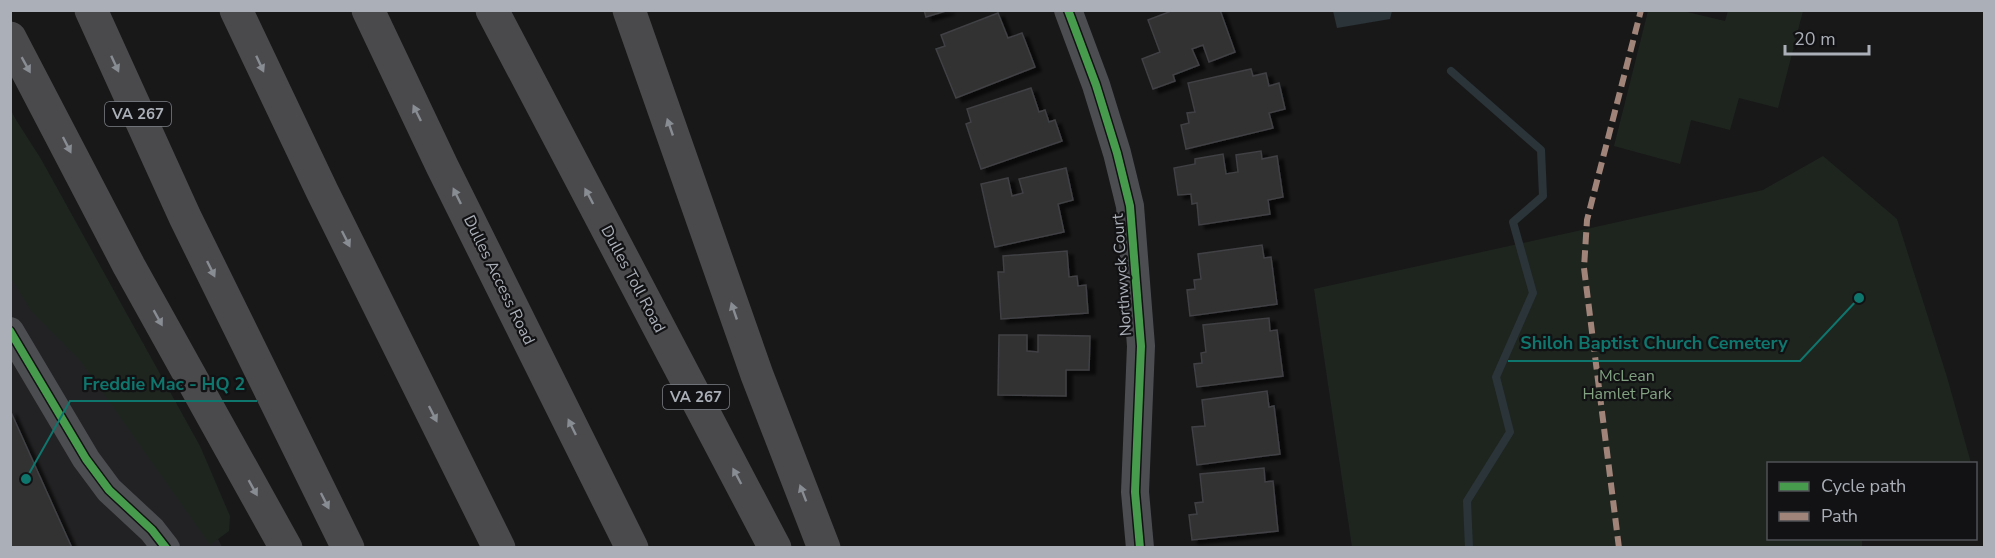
<svg xmlns="http://www.w3.org/2000/svg" width="1995" height="558" viewBox="0 0 1995 558" font-family="'Nunito Sans',sans-serif">
<style>
.built{fill:#222224}
.green{fill:#1e251f}
.water{fill:#2b3439}
.lines{fill:none;stroke-linecap:round;stroke-linejoin:round}
.stream{stroke:#2b3439;stroke-width:8}
.building{fill:#313132;stroke:#404144;stroke-width:1.5;filter:url(#shadow)}
.street{stroke:#4c4d51;stroke-width:28}
.highway{stroke:#4a4a4d;stroke-width:33}
.quiet{stroke:#a18479;stroke-width:6;stroke-dasharray:12 6;stroke-linecap:butt}
.cycleway-casing{stroke:#121214;stroke-width:11}
.cycleway{stroke:#469c4c;stroke-width:8}
.oneway{fill:#888c93}
.labels{text-anchor:middle;dominant-baseline:central;stroke-width:4.5;stroke-linejoin:round;paint-order:stroke}
.shield{fill:#121214;stroke:#7c8087;stroke-width:1.5}
.shield-label{font-size:15px;font-weight:bold;fill:#aaafb8}
.street-label{font-size:16px;fill:#aaafb8;stroke:#121214}
.park-label{font-size:16px;fill:#82a282;stroke:#121214}
.leader{fill:none;stroke:#0f766e;stroke-width:2}
.callout-dot{fill:#0f766e;stroke:#121214;stroke-width:2}
.callout-label{font-size:18px;text-anchor:middle;font-weight:bold;fill:#0f766e;stroke:#121214;stroke-width:4.5;stroke-linejoin:round;paint-order:stroke}
</style>
<defs>
<filter id="shadow"><feDropShadow dx="6" dy="4" stdDeviation="1.5" flood-color="#0009"/></filter>
</defs>
<rect width="100%" height="100%" fill="#181818"/>
<path class="built" d="M11,110L222,547H11Z"/>
<g class="green">
<path d="M1648,11H1683L1725,21L1728,11H1803L1778,108L1739,98L1730,130L1691,120L1680,164L1614,146Z"/>
<path d="M11,112L41,159L200,446L230,516L229,531L210,545L81,362L31,311L11,278Z"/>
<path d="M1823,156L1897,219L1947,377L1971,463L1768,464V538L1862,539V547H1352L1314,289L1763,190Z"/>
</g>
<path class="water" d="M1333,11V10L1392,11L1390,19L1337,28Z"/>
<g class="lines">
<path class="stream" d="M1451,71L1541,150L1543,196L1513,222L1533,293L1496,377L1510,432L1467,501L1469,548"/>
</g>
<g class="building">
<path d="M924,10H949L926,17Z"/>
<path d="M1174,10H1220L1235,52L1209,62L1203,45L1192,49L1199,65L1173,75L1175,81L1153,89L1142,59L1160,52L1148,20Z"/>
<path d="M998,13L1008,38L1022,33L1035,67L956,98L936,49L945,46L941,35Z"/>
<path d="M1251,69L1253,76L1266,73L1269,86L1279,83L1285,109L1269,113L1273,128L1186,149L1181,125L1189,123L1187,113L1195,112L1188,83Z"/>
<path d="M1031,88L1039,112L1045,110L1049,122L1055,120L1062,141L981,169L966,124L971,122L967,109Z"/>
<path d="M1261,151L1262,159L1277,156L1283,197L1268,200L1270,214L1199,225L1197,203L1192,204L1191,194L1178,195L1174,168L1195,164V159L1223,154L1226,174L1238,172L1236,155Z"/>
<path d="M1066,168L1073,200L1058,204L1064,232L995,247L981,184L1008,178L1012,196L1023,193L1019,179Z"/>
<path d="M1262,245L1264,258L1271,257L1277,304L1190,316L1187,290L1195,289L1194,280L1201,279L1198,254Z"/>
<path d="M1067,251L1069,277L1077,276L1078,286L1086,285L1088,313L1001,319L998,272H1004L1003,256Z"/>
<path d="M1269,318L1270,331L1277,330L1283,376L1197,387L1194,364L1202,363L1201,353L1206,352L1203,325Z"/>
<path d="M999,335H1027V351L1038,352V335L1090,336L1089,370H1066V396L998,395Z"/>
<path d="M1267,391L1269,407L1274,406L1280,454L1197,465L1192,427L1205,426L1202,400Z"/>
<path d="M10,410L72,548H10Z"/>
<path d="M1264,468L1265,482L1273,481L1278,531L1192,540L1189,515L1197,514L1195,503L1203,502L1200,474Z"/>
</g>
<g class="lines">
<g class="street">
<path d="M1068,10L1096,85L1117,153L1130,206L1141,346L1135,492L1140,548"/>
<path d="M10,331L86,459L109,490L152,530L166,548"/>
</g>
<g class="highway">
<path d="M91,10L185,217L348,548"/>
<path d="M236,10L322,191L499,548"/>
<path d="M368,10L442,166L632,548"/>
<path d="M492,10L775,548"/>
<path d="M629,10L757,375L824,548"/>
<path d="M10,38L129,266L286,548"/>
</g>
<path class="quiet" d="M1619,548L1584,268L1587,220L1641,10"/>
<defs>
<g id="cycleway">
<path d="M1068,10L1096,85L1117,153L1130,206L1141,346L1135,492L1140,548"/>
<path d="M10,331L86,459L109,490L152,530L166,548"/>
</g>
</defs>
<use href="#cycleway" class="cycleway-casing"/>
<use href="#cycleway" class="cycleway"/>
</g>
<defs><path id="oneway-solid" d="M-6-.8H1V-3.2L6.5 0L1 3.2V.8H-6Z" transform="scale(1.5)"/></defs>
<g class="oneway">
<use href="#oneway-solid" transform="translate(115 64) rotate(65)"/>
<use href="#oneway-solid" transform="translate(260 64) rotate(65)"/>
<use href="#oneway-solid" transform="translate(26 65) rotate(61)"/>
<use href="#oneway-solid" transform="translate(417 113) rotate(-116)"/>
<use href="#oneway-solid" transform="translate(670 127) rotate(-109)"/>
<use href="#oneway-solid" transform="translate(67 145) rotate(63)"/>
<use href="#oneway-solid" transform="translate(457 196) rotate(-116)"/>
<use href="#oneway-solid" transform="translate(589 196) rotate(-118)"/>
<use href="#oneway-solid" transform="translate(346 239) rotate(63)"/>
<use href="#oneway-solid" transform="translate(211 269) rotate(64)"/>
<use href="#oneway-solid" transform="translate(734 311) rotate(-109)"/>
<use href="#oneway-solid" transform="translate(158 318) rotate(61)"/>
<use href="#oneway-solid" transform="translate(433 414) rotate(63)"/>
<use href="#oneway-solid" transform="translate(572 427) rotate(-116)"/>
<use href="#oneway-solid" transform="translate(737 476) rotate(-118)"/>
<use href="#oneway-solid" transform="translate(253 488) rotate(61)"/>
<use href="#oneway-solid" transform="translate(803 493) rotate(-111)"/>
<use href="#oneway-solid" transform="translate(325 501) rotate(63)"/>
</g>
<g class="labels">
<g class="shield">
<rect x="105" y="102" width="66" height="24" rx="4.5"/>
<rect x="663" y="385" width="66" height="24" rx="4.5"/>
</g>
<g class="shield-label">
<text x="138" y="114">VA 267</text>
<text x="696" y="397">VA 267</text>
</g>
<g class="street-label">
<text transform="translate(1122 275) rotate(-94)">Northwyck Court</text>
<text transform="translate(633 279) rotate(62)">Dulles Toll Road</text>
<text transform="translate(499 280) rotate(64)">Dulles Access Road</text>
</g>
<g class="park-label">
<text x="1627" y="376">McLean<tspan x="1627" dy="18">Hamlet Park</tspan></text>
</g>
</g>
<path class="leader" d="M1859 298L1800 361H1508M26 479L70 401H257"/>
<g class="callout-dot">
<circle cx="1859" cy="298" r="6"/>
<circle cx="26" cy="479" r="6"/>
</g>
<g class="callout-label">
<text x="1654" y="349">Shiloh Baptist Church Cemetery</text>
<text x="164" y="390">Freddie Mac - HQ 2</text>
</g>
<rect width="1995" height="558" fill="none" stroke="#aaafb8" stroke-width="24"/>
<rect x="1767" y="462" width="210" height="78" fill="#121214" stroke="#4f5156" stroke-width="1.5"/>
<rect x="1779" y="482" width="30" height="9" fill="#469c4c" stroke="#4f5156" stroke-width="1.5"/>
<text x="1821" y="492" font-size="18" fill="#aaafb8">Cycle path</text>
<rect x="1779" y="512" width="30" height="9" fill="#a18479" stroke="#4f5156" stroke-width="1.5"/>
<text x="1821" y="522" font-size="18" fill="#aaafb8">Path</text>
<path d="M1785 45v9h84v-9" fill="none" stroke="#aaafb8" stroke-width="3"/>
<text x="1794" y="45" font-size="18" fill="#aaafb8" stroke="#121214" stroke-width="4.5" paint-order="stroke">20 m</text>
</svg>
